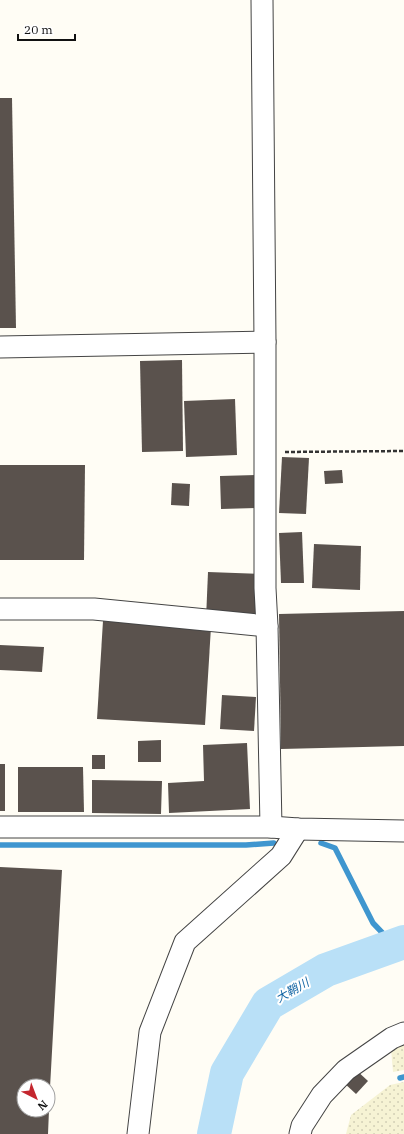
<svg xmlns="http://www.w3.org/2000/svg" width="404" height="1134" viewBox="0 0 404 1134" font-family="'IBM Plex Serif','Noto Sans JP',serif">
<style>
.farmland{fill:url(#farmland-dots)}
.lines{fill:none;stroke-linecap:round;stroke-linejoin:round}
.stream{stroke:#3f96cf;stroke-width:5.5}
.river{stroke:#b9e0f7;stroke-width:34}
.building{fill:#5a524d}
.minor-casing{stroke:#444;stroke-width:23}
.path{stroke:#333;stroke-width:2.5;stroke-dasharray:4 2;stroke-linecap:butt}
.minor{stroke:#fff;stroke-width:21}
.labels{text-anchor:middle;dominant-baseline:central;stroke-width:4;stroke-linejoin:round;paint-order:stroke}
.water-label{font-size:12px;font-style:italic;fill:#1768a6;stroke:#fff}
</style>
<defs>
<pattern id="farmland-dots" width="8" height="8" patternUnits="userSpaceOnUse"><rect width="8" height="8" fill="#f6f3d4"/><path d="M2 2h.1M6 6h.1" fill="none" stroke="#d2cfb5" stroke-width="1.8" stroke-linecap="round"/></pattern>
</defs>
<rect width="100%" height="100%" fill="#fffdf5"/>
<g class="farmland">
<path d="M404,1044V1070L393,1072L391,1049Z"/>
<path d="M404,1082V1134H346L351,1115L390,1085Z"/>
</g>
<g class="lines">
<g class="stream">
<path d="M321,843L335,848L373,923L394,945"/>
<path d="M0,845H246L274,843"/>
<path d="M400,1078L404,1077"/>
</g>
<path class="river" d="M214,1134L227,1073L268,1004L326,970L404,942"/>
</g>
<g class="building">
<path d="M0,98H12L16,328H0Z"/>
<path d="M182,360L183,451L142,452L140,361Z"/>
<path d="M235,399L237,455L186,457L184,401Z"/>
<path d="M282,457L309,458L306,514L279,513Z"/>
<path d="M0,465H85L84,560H0Z"/>
<path d="M342,470L343,483L325,484L324,471Z"/>
<path d="M256,475V508L221,509L220,476Z"/>
<path d="M172,483L190,484L189,506L171,505Z"/>
<path d="M302,532L304,583H281L279,533Z"/>
<path d="M314,544L361,546L360,590L312,588Z"/>
<path d="M208,572L260,574L259,620L206,619Z"/>
<path d="M404,611V746L281,749L279,614Z"/>
<path d="M103,621L211,627L205,725L97,719Z"/>
<path d="M0,645L44,647L42,672L0,670Z"/>
<path d="M222,695L256,697L254,731L220,729Z"/>
<path d="M161,740V762H138V741Z"/>
<path d="M247,743L250,809L169,813L168,783L204,781L203,745Z"/>
<rect x="92" y="755" width="13" height="14"/>
<rect x="0" y="764" width="5" height="47"/>
<path d="M18,767H83L84,812H18Z"/>
<path d="M92,780L162,781L161,814L92,813Z"/>
<path d="M0,867L62,870L49,1106H48V1086H24V1110H49L48,1134H0Z"/>
<path d="M355,1069L368,1081L356,1094L343,1082Z"/>
</g>
<g class="lines">
<defs>
<g id="minor">
<path d="M262,0L265,342V588L267,626L271,827"/>
<path d="M0,347L265,342"/>
<path d="M0,609H94L267,626"/>
<path d="M0,827H271L298,829L404,831"/>
<path d="M138,1134L150,1032L185,942L281,856L298,829"/>
<path d="M300,1134L302,1126L322,1095L346,1070L392,1038L404,1033"/>
</g>
</defs>
<use href="#minor" class="minor-casing"/>
<path class="path" d="M285,452L404,451"/>
<use href="#minor" class="minor"/>
</g>
<g class="labels">
<g class="water-label">
<text transform="translate(292 990) rotate(-30)">大鞘川</text>
</g>
</g>
<g transform="translate(36 1098) rotate(138)"><circle r="19" fill="#ffffff" stroke="#a0a0a0"/>
<path d="M0-3L7 15L0 10L-7 15Z" fill="#c4262e"/>
<text y="-6" font-size="11" font-weight="bold" text-anchor="middle" fill="#111111">N</text>
</g>
<path d="M18 34v6h57v-6" fill="none" stroke="#111111" stroke-width="2"/>
<text x="24" y="34" font-size="12" fill="#111111" stroke="#ffffff" stroke-width="3" paint-order="stroke">20 m</text>
</svg>
